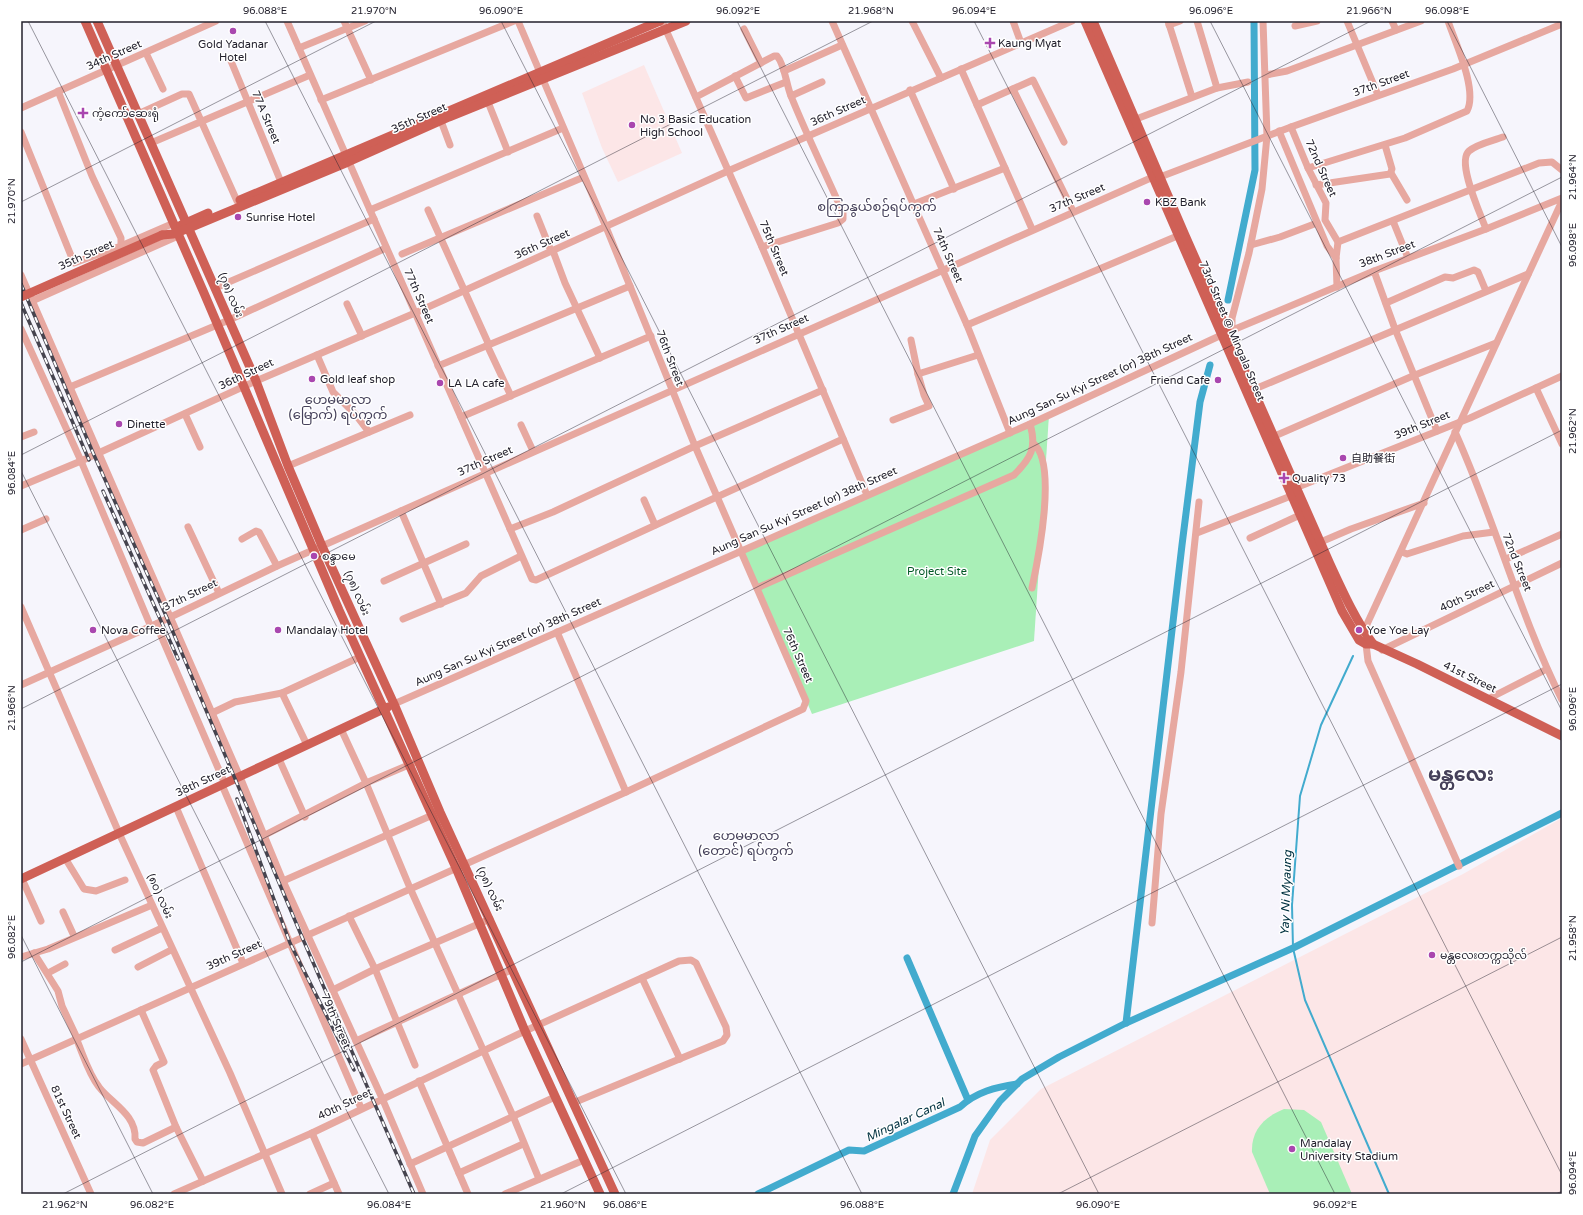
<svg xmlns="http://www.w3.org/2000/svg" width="1583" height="1215" viewBox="0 0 1583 1215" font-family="'Varela Round','Noto Sans SC','Noto Sans Myanmar',sans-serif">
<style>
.education{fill:#fce6e7}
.green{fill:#a9efb7}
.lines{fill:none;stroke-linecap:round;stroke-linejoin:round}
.stream{stroke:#42abce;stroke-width:2}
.canal{stroke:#42abce;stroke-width:7}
.minor{stroke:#e7a8a0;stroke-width:7}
.major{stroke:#cf6056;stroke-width:9}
.rail-casing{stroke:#46444f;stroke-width:3.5}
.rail{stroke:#fff;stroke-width:2;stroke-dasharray:6;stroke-linecap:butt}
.major-bridge{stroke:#cf6056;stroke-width:9}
.ticks{fill:none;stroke:#23212d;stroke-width:1;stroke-opacity:0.45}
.poi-dot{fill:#a947af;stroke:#fff;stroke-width:1.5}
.labels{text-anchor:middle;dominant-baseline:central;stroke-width:3;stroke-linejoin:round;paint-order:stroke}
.poi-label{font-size:11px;fill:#23212d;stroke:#fff;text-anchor:start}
.street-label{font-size:11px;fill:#23212d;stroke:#fff}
.park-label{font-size:11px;fill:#015825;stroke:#fff}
.water-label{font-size:12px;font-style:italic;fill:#003140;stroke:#fff}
.quarter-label{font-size:13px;fill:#45405a;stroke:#fff}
.town-label{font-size:19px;font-weight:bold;fill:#45405a;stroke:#fff}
.neatline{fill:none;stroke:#23212d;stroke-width:1.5}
.ticks-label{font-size:10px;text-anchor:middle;fill:#23212d}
</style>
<rect width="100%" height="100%" fill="#f6f5fc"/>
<g class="education">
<path d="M644,65L682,153L618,182L602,148L582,93Z"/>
<path d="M1562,818V1194H972L990,1140L1041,1089L1463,874Z"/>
</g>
<g class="green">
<path d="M1049,415L1034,641L812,714L742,550Z"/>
<path d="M1284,1109L1304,1110L1321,1122L1352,1194H1270L1252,1152C1251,1131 1264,1117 1284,1109Z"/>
</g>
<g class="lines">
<path class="stream" d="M1353,656L1321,725L1300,796L1292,905L1293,948L1305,1000L1389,1194"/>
<g class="canal">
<path d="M1228,300L1255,170L1254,21"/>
<path d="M907,958L968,1100"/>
<path d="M1126,1023L1182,545L1200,402L1210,365"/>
<path d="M758,1194L849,1150L864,1151L960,1107C976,1092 996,1087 1017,1084"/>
<path d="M953,1194L975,1136L1000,1101L1022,1079L1059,1057L1126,1023L1293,948L1562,813"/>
</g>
<g class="minor">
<path d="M287,21L532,579L536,580L843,439"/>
<path d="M344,21L371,80"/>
<path d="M662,21L762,247L867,495"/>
<path d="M832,21L967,325L1010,433"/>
<path d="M912,21L941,78"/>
<path d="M1013,21L1021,43"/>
<path d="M1168,21L1192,97"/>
<path d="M1197,21L1217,88"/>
<path d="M1347,21L1378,95"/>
<path d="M1392,21L1396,30"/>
<path d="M1169,25L1180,21"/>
<path d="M1295,26L1317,21"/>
<path d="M744,29L761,63"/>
<path d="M299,48L365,21"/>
<path d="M146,53L163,89"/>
<path d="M231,61L281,182"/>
<path d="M961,69L1032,229"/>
<path d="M784,71L842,45"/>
<path d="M1266,75L1287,71L1421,21"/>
<path d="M735,76L746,98L786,82"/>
<path d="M1013,89L1073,211"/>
<path d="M910,90L954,189"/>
<path d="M791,96L822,82"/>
<path d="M696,97L774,56H777C785,65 786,84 791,96C807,136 826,174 843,213V219L838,223L762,247"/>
<path d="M321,100L514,21"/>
<path d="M488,102L508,152"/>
<path d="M977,105L1033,80L1064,142"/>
<path d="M21,108L216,21"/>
<path d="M138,114L182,94H189L237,201"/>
<path d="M441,121L450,145"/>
<path d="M1131,121L1217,88L1248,82"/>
<path d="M1291,127L1308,168L1326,203L1325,220L1338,242L1336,258L1337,287"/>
<path d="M1279,131L1327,246L1336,258"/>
<path d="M21,132L74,263L121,246V238L92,176L58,91"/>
<path d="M151,143L310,75"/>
<path d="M1308,168L1405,138L1467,111C1478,90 1455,42 1448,21"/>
<path d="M1391,173L1407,200"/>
<path d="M1316,185L1390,174L1392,169L1385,145"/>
<path d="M914,204L1005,168"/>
<path d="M370,210L563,128"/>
<path d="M428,210L489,345"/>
<path d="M537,216L551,251"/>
<path d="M1393,221L1408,258"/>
<path d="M1486,229C1481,215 1456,162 1469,151C1477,144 1492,141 1503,137"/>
<path d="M1338,242L1539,163L1552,162L1562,170"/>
<path d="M1251,245L1280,237L1317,223"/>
<path d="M121,246L174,223"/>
<path d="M553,251L565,283L600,358"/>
<path d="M402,254L584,177"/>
<path d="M1374,271L1395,329L1437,431"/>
<path d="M21,275L240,777L283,881L382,1098L423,1194"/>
<path d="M215,288L374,219"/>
<path d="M32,301L178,236"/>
<path d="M1386,303L1445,277L1453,278L1474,270L1478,272L1486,291"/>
<path d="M347,304L362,336"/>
<path d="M967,325L1182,234"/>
<path d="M21,329L81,461L151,627"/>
<path d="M1232,331V318L1249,253L1262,189L1267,136L1263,21"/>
<path d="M911,340L918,374L978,355"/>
<path d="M487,345L511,396"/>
<path d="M317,355L333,392L356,415L369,432"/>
<path d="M438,366L630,286"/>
<path d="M70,387L229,320L386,248"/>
<path d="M1536,388L1562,444"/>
<path d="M1250,391L1528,274"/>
<path d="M185,414L200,447"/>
<path d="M461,417L651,336"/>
<path d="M893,420L929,406L924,395L918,374"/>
<path d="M521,425L533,451"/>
<path d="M1455,432C1495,520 1519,614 1562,700"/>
<path d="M21,437L34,432"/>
<path d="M1270,438L1415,375L1496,343"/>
<path d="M288,466L410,415"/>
<path d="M21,486L81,461L256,381L415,313L728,171L1072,21"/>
<path d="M1293,489L1470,418L1562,376"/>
<path d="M644,500L655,525"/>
<path d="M401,511L441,604"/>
<path d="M188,527L219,593"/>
<path d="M510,529L553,512L695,446L823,390"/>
<path d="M21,530L46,519"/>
<path d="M1197,533L1291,496"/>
<path d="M1250,538L1300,515"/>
<path d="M242,539L256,531L259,532L277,566"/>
<path d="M1316,544L1351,529L1424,503"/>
<path d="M1402,552L1407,554L1463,536L1494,532"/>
<path d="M1506,559L1562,534"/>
<path d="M384,581L466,544"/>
<path d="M757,588L1014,475C1031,458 1037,448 1030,424"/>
<path d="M1032,588C1038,560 1058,462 1033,443"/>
<path d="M21,607L119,833L230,1073L282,1194"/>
<path d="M403,619L466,593L481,576L521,556"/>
<path d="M156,624L225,784"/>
<path d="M557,632L626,792"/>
<path d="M1362,635L1562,201"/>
<path d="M1366,644L1368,661L1459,866"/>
<path d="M1382,650L1562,563"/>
<path d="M21,685L156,624L277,566L1153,177H1160L1291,127L1453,69L1562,24"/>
<path d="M282,693L307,745"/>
<path d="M1488,699L1547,669"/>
<path d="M394,704L1030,424L1228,332L1374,271L1486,229L1562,198"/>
<path d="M212,713L235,702L282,693L360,657"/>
<path d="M341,729L366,783L410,888L513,1116L539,1179"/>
<path d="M279,759L305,817"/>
<path d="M222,785L361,1108"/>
<path d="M176,807L243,963"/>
<path d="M265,835L366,783L418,761"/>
<path d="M65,858L84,889L96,891L125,880"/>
<path d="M22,879L41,921"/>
<path d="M283,881L437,813"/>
<path d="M63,912L74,936"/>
<path d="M349,916L375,969L415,1065"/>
<path d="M1152,923L1161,814L1181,672L1199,502"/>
<path d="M115,950L162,928"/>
<path d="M34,953L58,991L62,1006L77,1038"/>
<path d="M21,957L48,949L152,905"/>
<path d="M138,967L171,950"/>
<path d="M48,973L65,964"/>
<path d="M642,978L680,1059"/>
<path d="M333,990L375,969L490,919"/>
<path d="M141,1010L164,1062L156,1066L153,1070L176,1127L203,1181"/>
<path d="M76,1038C83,1054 88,1073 99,1087C111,1103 137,1115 135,1139L137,1142L143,1143L176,1127"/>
<path d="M21,1039L91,1194"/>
<path d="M356,1041L513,969"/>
<path d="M21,1064L626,792L803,709L806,701L695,446L606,227L518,21"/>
<path d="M419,1081L468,1194"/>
<path d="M312,1133L339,1194"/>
<path d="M410,1164L555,1097"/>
<path d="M459,1173L523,1144"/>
<path d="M174,1194L312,1133L525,1031L679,961L691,960L696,963L726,1027L727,1035L723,1041L573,1103"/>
<path d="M310,1194L334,1183"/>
<path d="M505,1194L584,1160"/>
</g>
<g class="major">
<path d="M85,21L204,293L339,610L456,868L525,1031L600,1194"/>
<path d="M97,21L256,381L288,466L322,546L394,704L440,812L615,1194"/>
<path d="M1085,21L1342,611L1359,640L1366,644H1373L1417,664L1562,736"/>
<path d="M1093,21L1184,233L1330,564C1343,592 1355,619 1373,644"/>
<path d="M240,200L660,21"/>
<path d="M181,225L208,213"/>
<path d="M162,235L173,234L189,228L348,162L449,117L686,21"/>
<path d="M21,879L388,707"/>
</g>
<defs>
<g id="rail">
<path d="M21,284L94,455L167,618L302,937L414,1194"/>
<path d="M21,303L89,460"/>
<path d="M103,491L178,659"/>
<path d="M237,799L290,943L354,1070"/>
</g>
</defs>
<use href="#rail" class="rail-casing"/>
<use href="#rail" class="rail"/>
<path class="major-bridge" d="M21,297L162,235"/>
</g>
<path class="ticks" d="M28,21L626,1194M265,21L862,1194M501,21L1099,1194M737,21L1335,1194M974,21L1562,1175M1210,21L1562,711M1447,21L1562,247M21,202L376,21M21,455L873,21M21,471L389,1194M21,709L1371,21M21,935L153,1194M21,962L1562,177M63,1194L1562,430M561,1194L1562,684M1058,1194L1562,937M1556,1194L1562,1191"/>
<g class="poi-dot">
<circle cx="233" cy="31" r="4"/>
<path d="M988 37h4v4h4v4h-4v4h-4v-4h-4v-4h4z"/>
<path d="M81 107h4v4h4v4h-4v4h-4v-4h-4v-4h4z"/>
<circle cx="632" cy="125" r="4"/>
<circle cx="1147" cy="202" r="4"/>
<circle cx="238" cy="217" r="4"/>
<circle cx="312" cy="379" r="4"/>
<circle cx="1218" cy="380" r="4"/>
<circle cx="440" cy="383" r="4"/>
<circle cx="119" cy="424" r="4"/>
<circle cx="1343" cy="458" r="4"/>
<path d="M1282 472h4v4h4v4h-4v4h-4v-4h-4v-4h4z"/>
<circle cx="314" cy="556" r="4"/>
<circle cx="93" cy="630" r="4"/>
<circle cx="278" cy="630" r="4"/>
<circle cx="1359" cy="630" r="4"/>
<circle cx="1432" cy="955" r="4"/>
<circle cx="1292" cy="1149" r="4"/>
</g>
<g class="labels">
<g class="poi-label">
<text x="998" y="43">Kaung Myat</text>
<text x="233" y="44" text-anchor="middle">Gold Yadanar<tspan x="233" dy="13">Hotel</tspan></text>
<text x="92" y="113">ကံ့ကော်ဆေးရုံ</text>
<text x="640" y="119">No 3 Basic Education<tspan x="640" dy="13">High School</tspan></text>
<text x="1155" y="202">KBZ Bank</text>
<text x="246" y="217">Sunrise Hotel</text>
<text x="320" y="379">Gold leaf shop</text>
<text x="1210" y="380" text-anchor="end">Friend Cafe</text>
<text x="448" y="383">LA LA cafe</text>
<text x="127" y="424">Dinette</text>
<text x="1351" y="458">自助餐街</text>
<text x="1292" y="478">Quality 73</text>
<text x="322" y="556">စန္ဒာမေ</text>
<text x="101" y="630">Nova Coffee</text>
<text x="286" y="630">Mandalay Hotel</text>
<text x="1367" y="630">Yoe Yoe Lay</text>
<text x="1440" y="955">မန္တလေးတက္ကသိုလ်</text>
<text x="1300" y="1143">Mandalay<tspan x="1300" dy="13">University Stadium</tspan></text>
</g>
<g class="street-label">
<text transform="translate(114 55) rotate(-24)">34th Street</text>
<text transform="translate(1381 83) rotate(-20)">37th Street</text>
<text transform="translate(838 111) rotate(-24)">36th Street</text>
<text transform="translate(266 117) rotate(67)">77A Street</text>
<text transform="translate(419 118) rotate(-24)">35th Street</text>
<text transform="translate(1321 168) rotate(66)">72nd Street</text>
<text transform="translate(1077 198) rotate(-23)">37th Street</text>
<text transform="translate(542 244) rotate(-24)">36th Street</text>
<text transform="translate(774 248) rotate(67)">75th Street</text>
<text transform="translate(1387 254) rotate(-21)">38th Street</text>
<text transform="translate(86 255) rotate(-24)">35th Street</text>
<text transform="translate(948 255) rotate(66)">74th Street</text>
<text transform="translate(231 295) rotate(67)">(၇၈) လမ်း</text>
<text transform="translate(419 296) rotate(66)">77th Street</text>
<text transform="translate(781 329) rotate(-24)">37th Street</text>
<text transform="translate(1232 331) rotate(67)">73rd Street @ Mingala Street</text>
<text transform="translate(670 358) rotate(69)">76th Street</text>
<text transform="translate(246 374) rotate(-25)">36th Street</text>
<text transform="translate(1100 379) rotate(-25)">Aung San Su Kyi Street (or) 38th Street</text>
<text transform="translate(1422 425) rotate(-22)">39th Street</text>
<text transform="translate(485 461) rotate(-24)">37th Street</text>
<text transform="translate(804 511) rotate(-24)">Aung San Su Kyi Street (or) 38th Street</text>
<text transform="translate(1517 562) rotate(68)">72nd Street</text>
<text transform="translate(357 593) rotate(66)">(၇၈) လမ်း</text>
<text transform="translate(190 595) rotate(-26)">37th Street</text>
<text transform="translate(1467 596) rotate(-26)">40th Street</text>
<text transform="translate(508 642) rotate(-24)">Aung San Su Kyi Street (or) 38th Street</text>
<text transform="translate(798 655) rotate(66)">76th Street</text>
<text transform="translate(1470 677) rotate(26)">41st Street</text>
<text transform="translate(203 781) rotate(-25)">38th Street</text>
<text transform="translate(490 889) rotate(65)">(၇၈) လမ်း</text>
<text transform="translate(160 896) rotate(66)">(၈၀) လမ်း</text>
<text transform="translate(234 955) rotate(-24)">39th Street</text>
<text transform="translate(336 1021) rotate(67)">79th Street</text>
<text transform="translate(345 1104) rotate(-26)">40th Street</text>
<text transform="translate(66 1112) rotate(65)">81st Street</text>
</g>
<g class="park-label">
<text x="937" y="571">Project Site</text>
</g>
<g class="water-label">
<text transform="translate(1286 893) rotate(-88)">Yay Ni Myaung</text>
<text transform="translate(905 1120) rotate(-25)">Mingalar Canal</text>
</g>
<g class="quarter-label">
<text x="877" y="207">စကြာနွယ်စဉ်ရပ်ကွက်</text>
<text x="338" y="400">ဟေမမာလာ<tspan x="338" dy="15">(မြောက်) ရပ်ကွက်</tspan></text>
<text x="746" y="836">ဟေမမာလာ<tspan x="746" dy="15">(တောင်) ရပ်ကွက်</tspan></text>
</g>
<g class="town-label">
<text x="1461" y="775">မန္တလေး</text>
</g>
</g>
<rect width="1583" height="1215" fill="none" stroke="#ffffff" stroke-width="44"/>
<rect x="22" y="22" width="1539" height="1171" class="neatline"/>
<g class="ticks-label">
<text x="265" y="14">96.088°E</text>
<text x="374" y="14">21.970°N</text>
<text x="501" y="14">96.090°E</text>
<text x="738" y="14">96.092°E</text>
<text x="871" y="14">21.968°N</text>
<text x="974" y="14">96.094°E</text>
<text x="1211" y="14">96.096°E</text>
<text x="1369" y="14">21.966°N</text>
<text x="1447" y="14">96.098°E</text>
<text transform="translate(1572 177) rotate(-90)" y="4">21.964°N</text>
<text transform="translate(11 201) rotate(-90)" y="4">21.970°N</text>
<text transform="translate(1572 245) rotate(-90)" y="4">96.098°E</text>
<text transform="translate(1572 431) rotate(-90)" y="4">21.962°N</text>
<text transform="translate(11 473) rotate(-90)" y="4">96.084°E</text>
<text transform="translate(11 708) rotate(-90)" y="4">21.966°N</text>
<text transform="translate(1572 709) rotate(-90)" y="4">96.096°E</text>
<text transform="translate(11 937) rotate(-90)" y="4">96.082°E</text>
<text transform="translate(1572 938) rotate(-90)" y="4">21.958°N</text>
<text transform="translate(1572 1173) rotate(-90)" y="4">96.094°E</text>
<text x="65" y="1208">21.962°N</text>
<text x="152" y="1208">96.082°E</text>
<text x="389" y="1208">96.084°E</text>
<text x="563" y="1208">21.960°N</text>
<text x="625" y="1208">96.086°E</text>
<text x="862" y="1208">96.088°E</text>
<text x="1098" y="1208">96.090°E</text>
<text x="1335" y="1208">96.092°E</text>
</g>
</svg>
